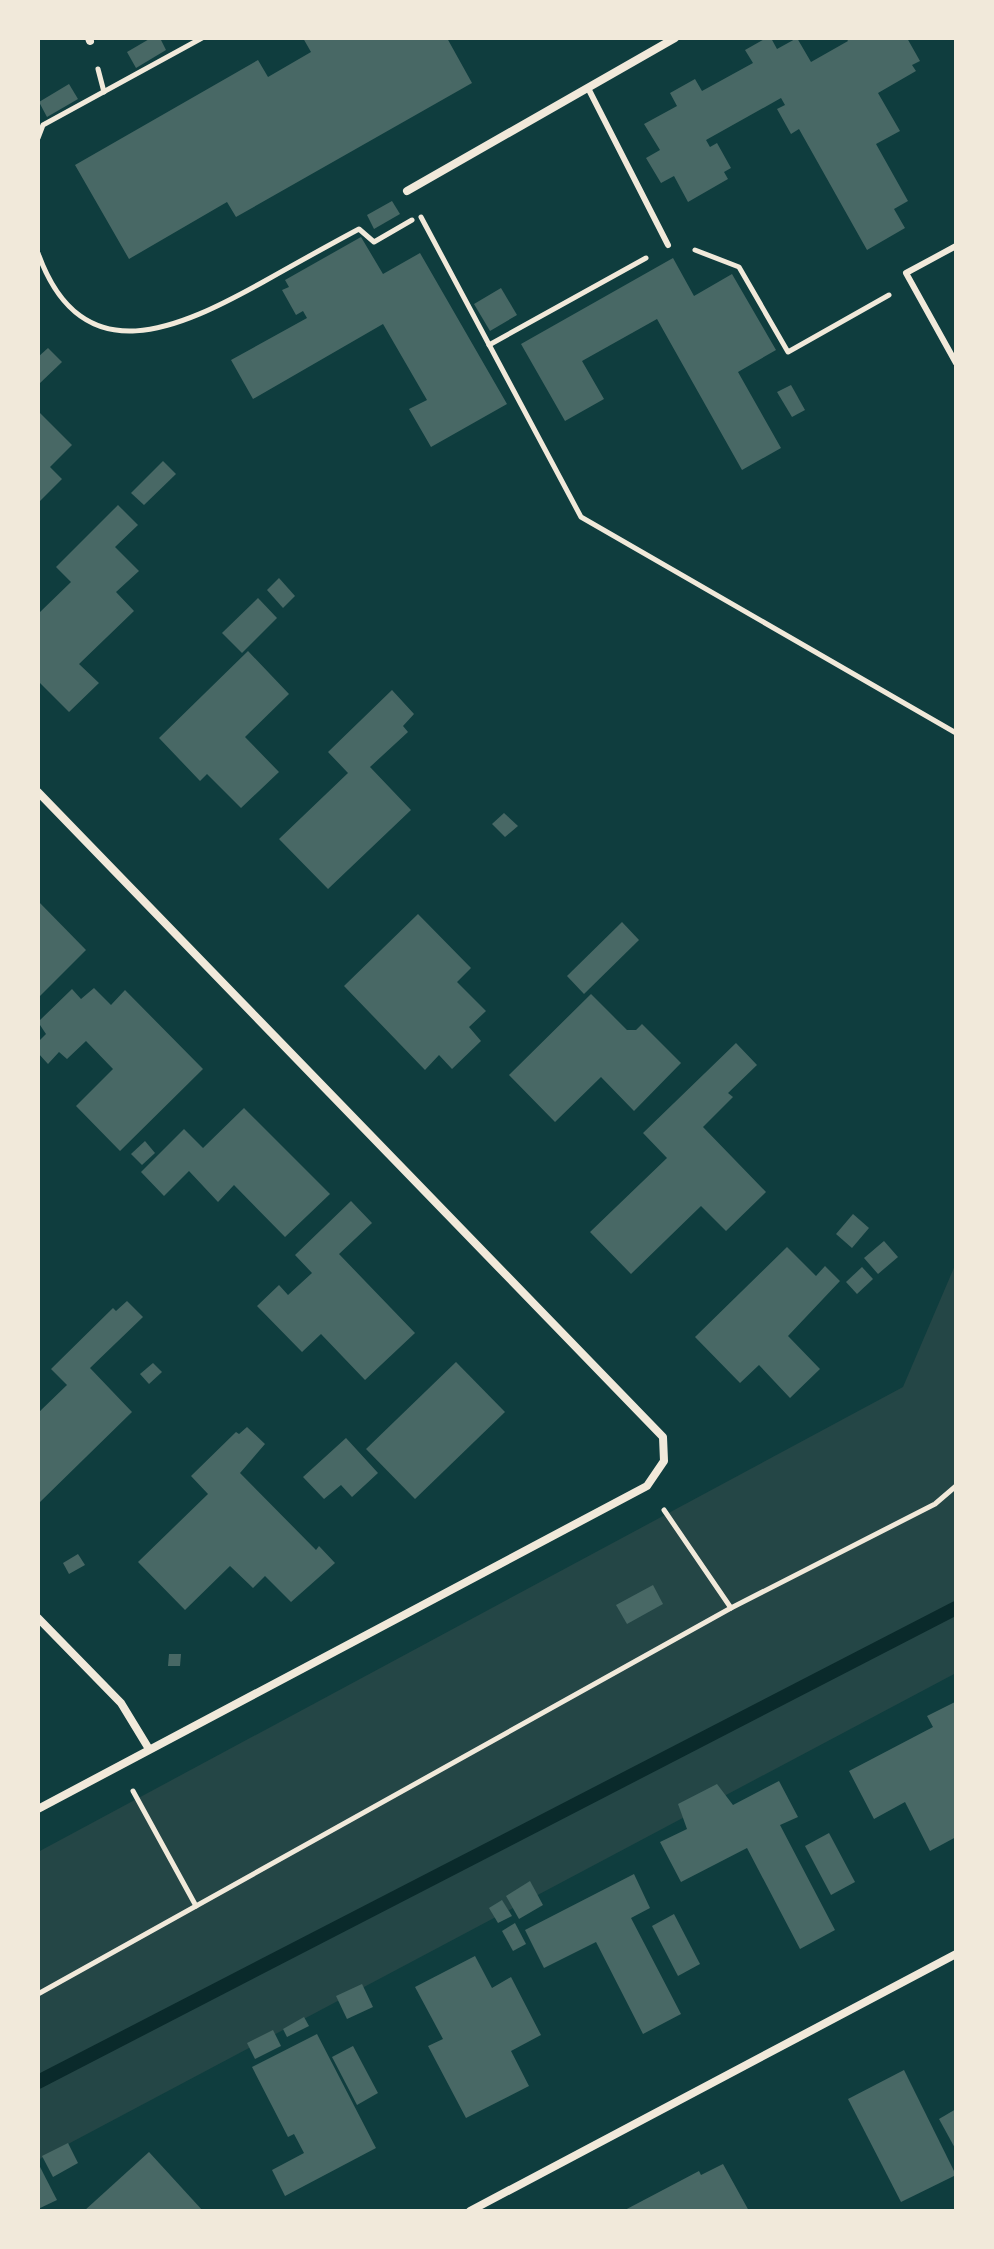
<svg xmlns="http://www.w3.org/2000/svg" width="994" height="2249" viewBox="0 0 994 2249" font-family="Roboto,sans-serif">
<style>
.green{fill:#244646}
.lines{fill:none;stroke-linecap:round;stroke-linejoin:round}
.stream{stroke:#0a2a2b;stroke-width:14}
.building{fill:#486865}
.path{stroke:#f1e9da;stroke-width:5}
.service{stroke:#f1e9da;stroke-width:6}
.minor{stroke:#f1e9da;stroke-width:8}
</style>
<rect width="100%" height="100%" fill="#0f3d3e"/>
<path class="green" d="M956,1263V1673L38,2160V1852L903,1387Z"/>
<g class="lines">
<path class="stream" d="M38,2082L956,1608"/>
</g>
<g class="building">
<path d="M151,38H160L166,50L136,68L127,52Z"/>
<path d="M303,38H447L472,83L236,217L227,202L129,259L75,165L258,60L268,77L311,52Z"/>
<path d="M766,38H771L777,49L797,38L811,62L848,41L846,38H907L920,61L912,65L916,71L878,93L900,131L876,144L908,201L894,209L905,228L867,250L799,129L791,134L777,109L785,105L781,98L706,140L710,147L717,143L731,168L724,172L728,179L688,202L674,176L661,183L646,158L660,150L644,124L677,106L670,93L695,79L702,91L753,63L745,50Z"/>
<path d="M69,84L78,99L47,117L39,102Z"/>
<path d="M392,201L400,214L374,229L367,215Z"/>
<path d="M361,237L383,274L420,253L507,404L431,447L409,409L427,400L383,324L253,399L231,360L307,318L303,311L296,315L282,290L289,287L285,280Z"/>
<path d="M673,258L694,296L732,274L776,350L738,372L781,448L742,470L657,319L582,361L604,399L565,421L521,344Z"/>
<path d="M501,288L517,315L490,331L474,304Z"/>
<path d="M48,348L62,362L38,385V357Z"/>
<path d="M791,385L805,410L792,417L777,392Z"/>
<path d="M38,411L72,445L50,467L62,479L38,503Z"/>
<path d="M163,461L176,474L144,505L131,493Z"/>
<path d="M118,505L138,525L115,547L139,571L116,592L134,611L79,664L99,683L69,712L38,681V614L71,582L56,567Z"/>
<path d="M279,578L295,596L283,608L267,590Z"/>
<path d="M258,598L277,618L242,653L222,633Z"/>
<path d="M248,651L289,694L245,737L279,772L241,808L207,774L200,781L159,738Z"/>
<path d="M392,690L414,714L403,726L408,732L370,767L411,810L328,889L279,839L348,773L328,752Z"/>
<path d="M504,813L518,826L505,837L492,824Z"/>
<path d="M38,901L86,950L38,998Z"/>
<path d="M418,914L471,968L457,982L486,1011L469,1027L481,1041L452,1069L439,1055L425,1070L344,986Z"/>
<path d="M622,922L639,940L584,994L567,976Z"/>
<path d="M94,988L111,1005L125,990L203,1069L120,1151L76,1106L113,1069L86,1041L67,1059L59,1052L48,1064L38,1053V1042L46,1034L38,1022L72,989L81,999Z"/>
<path d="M591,994L627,1030H636L642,1024L681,1063L634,1111L601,1077L555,1122L509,1075Z"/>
<path d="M736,1043L757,1065L728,1093L733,1097L703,1127L766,1192L726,1231L701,1206L631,1274L590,1232L667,1158L643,1133Z"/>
<path d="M244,1108L330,1194L285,1237L234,1185L218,1202L189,1171L164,1196L141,1172L184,1129L203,1148Z"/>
<path d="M145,1141L155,1153L142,1165L131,1154Z"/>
<path d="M351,1201L372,1223L339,1254L415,1333L365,1380L321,1334L302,1352L257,1306L279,1285L288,1295L312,1273L295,1255Z"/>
<path d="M853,1214L869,1228L852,1248L836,1234Z"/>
<path d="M884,1241L898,1257L878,1274L864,1258Z"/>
<path d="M787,1247L816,1276L825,1266L840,1281L788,1336L820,1369L790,1398L759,1365L740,1383L695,1337Z"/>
<path d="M862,1267L873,1279L857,1294L846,1282Z"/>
<path d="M127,1301L143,1317L90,1368L132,1412L40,1502L38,1413L67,1385L51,1369L113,1308L116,1311Z"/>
<path d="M456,1362L505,1412L415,1499L366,1449Z"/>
<path d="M153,1363L162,1372L149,1384L140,1374Z"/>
<path d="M247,1427L265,1444L240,1473L316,1550L319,1546L335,1563L291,1602L265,1576L253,1588L230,1566L185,1610L138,1562L208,1494L191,1476L236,1432L239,1434Z"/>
<path d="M346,1438L378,1473L352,1497L341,1485L324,1499L303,1477Z"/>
<path d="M78,1554L85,1565L69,1574L63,1563Z"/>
<path d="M653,1585L663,1604L627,1624L616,1605Z"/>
<path d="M169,1654H181L180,1666H168Z"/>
<path d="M955,1702L956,1837L930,1851L905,1802L874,1819L849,1771L933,1727L927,1716Z"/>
<path d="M779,1781L798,1817L780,1825L835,1930L800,1949L747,1848L681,1882L660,1842L687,1829L678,1804L717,1784L733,1805Z"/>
<path d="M829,1833L855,1882L831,1895L805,1846Z"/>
<path d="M634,1874L650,1908L631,1918L681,2014L643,2034L596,1942L544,1968L525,1930Z"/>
<path d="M530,1881L543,1905L519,1919L506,1896Z"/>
<path d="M502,1900L512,1916L498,1923L489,1908Z"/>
<path d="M674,1914L700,1964L678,1976L652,1926Z"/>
<path d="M515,1923L526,1944L513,1951L502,1931Z"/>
<path d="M475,1956L492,1988L511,1977L541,2035L511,2051L529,2086L466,2118L428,2046L443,2039L415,1987Z"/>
<path d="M362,1984L373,2007L347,2019L336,1996Z"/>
<path d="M304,2017L309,2026L287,2037L283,2029Z"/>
<path d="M273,2030L281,2046L255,2059L247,2043Z"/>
<path d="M317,2034L376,2148L285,2196L272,2170L304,2153L294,2134L288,2137L252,2067Z"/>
<path d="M353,2046L378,2093L357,2105L332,2057Z"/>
<path d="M904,2070L956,2175L901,2202L848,2099Z"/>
<path d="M956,2109V2150L939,2119Z"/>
<path d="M68,2143L78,2163L53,2177L42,2156Z"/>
<path d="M149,2152L203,2211H84Z"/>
<path d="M38,2163L57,2200L38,2209Z"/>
<path d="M723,2164L749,2211H623L699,2171L701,2175Z"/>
</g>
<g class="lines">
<g class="path">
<path d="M98,69L104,92"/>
<path d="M38,138L43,125L202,38"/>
<path d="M421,217L581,517L956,733"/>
<path d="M695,250L739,267L788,352L889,295"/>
<path d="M38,253C82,376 180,328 263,282C295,264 327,246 359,229L374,242L412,220"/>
<path d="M489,345L646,258"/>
<path d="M664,1510L731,1608"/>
<path d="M133,1791L196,1906"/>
<path d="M38,1994L731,1608L935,1504L956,1486"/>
</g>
<g class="service">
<path d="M588,88L668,245"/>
<path d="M956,246L906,273L956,363"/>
</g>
<g class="minor">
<path d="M89,38L90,41"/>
<path d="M407,191L675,38"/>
<path d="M38,792L663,1437L664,1461L647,1486L38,1809"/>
<path d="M38,1618L121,1703L149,1749"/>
<path d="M470,2211L956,1954"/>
</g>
</g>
<rect width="994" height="2249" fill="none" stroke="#f1e9da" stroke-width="80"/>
</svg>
